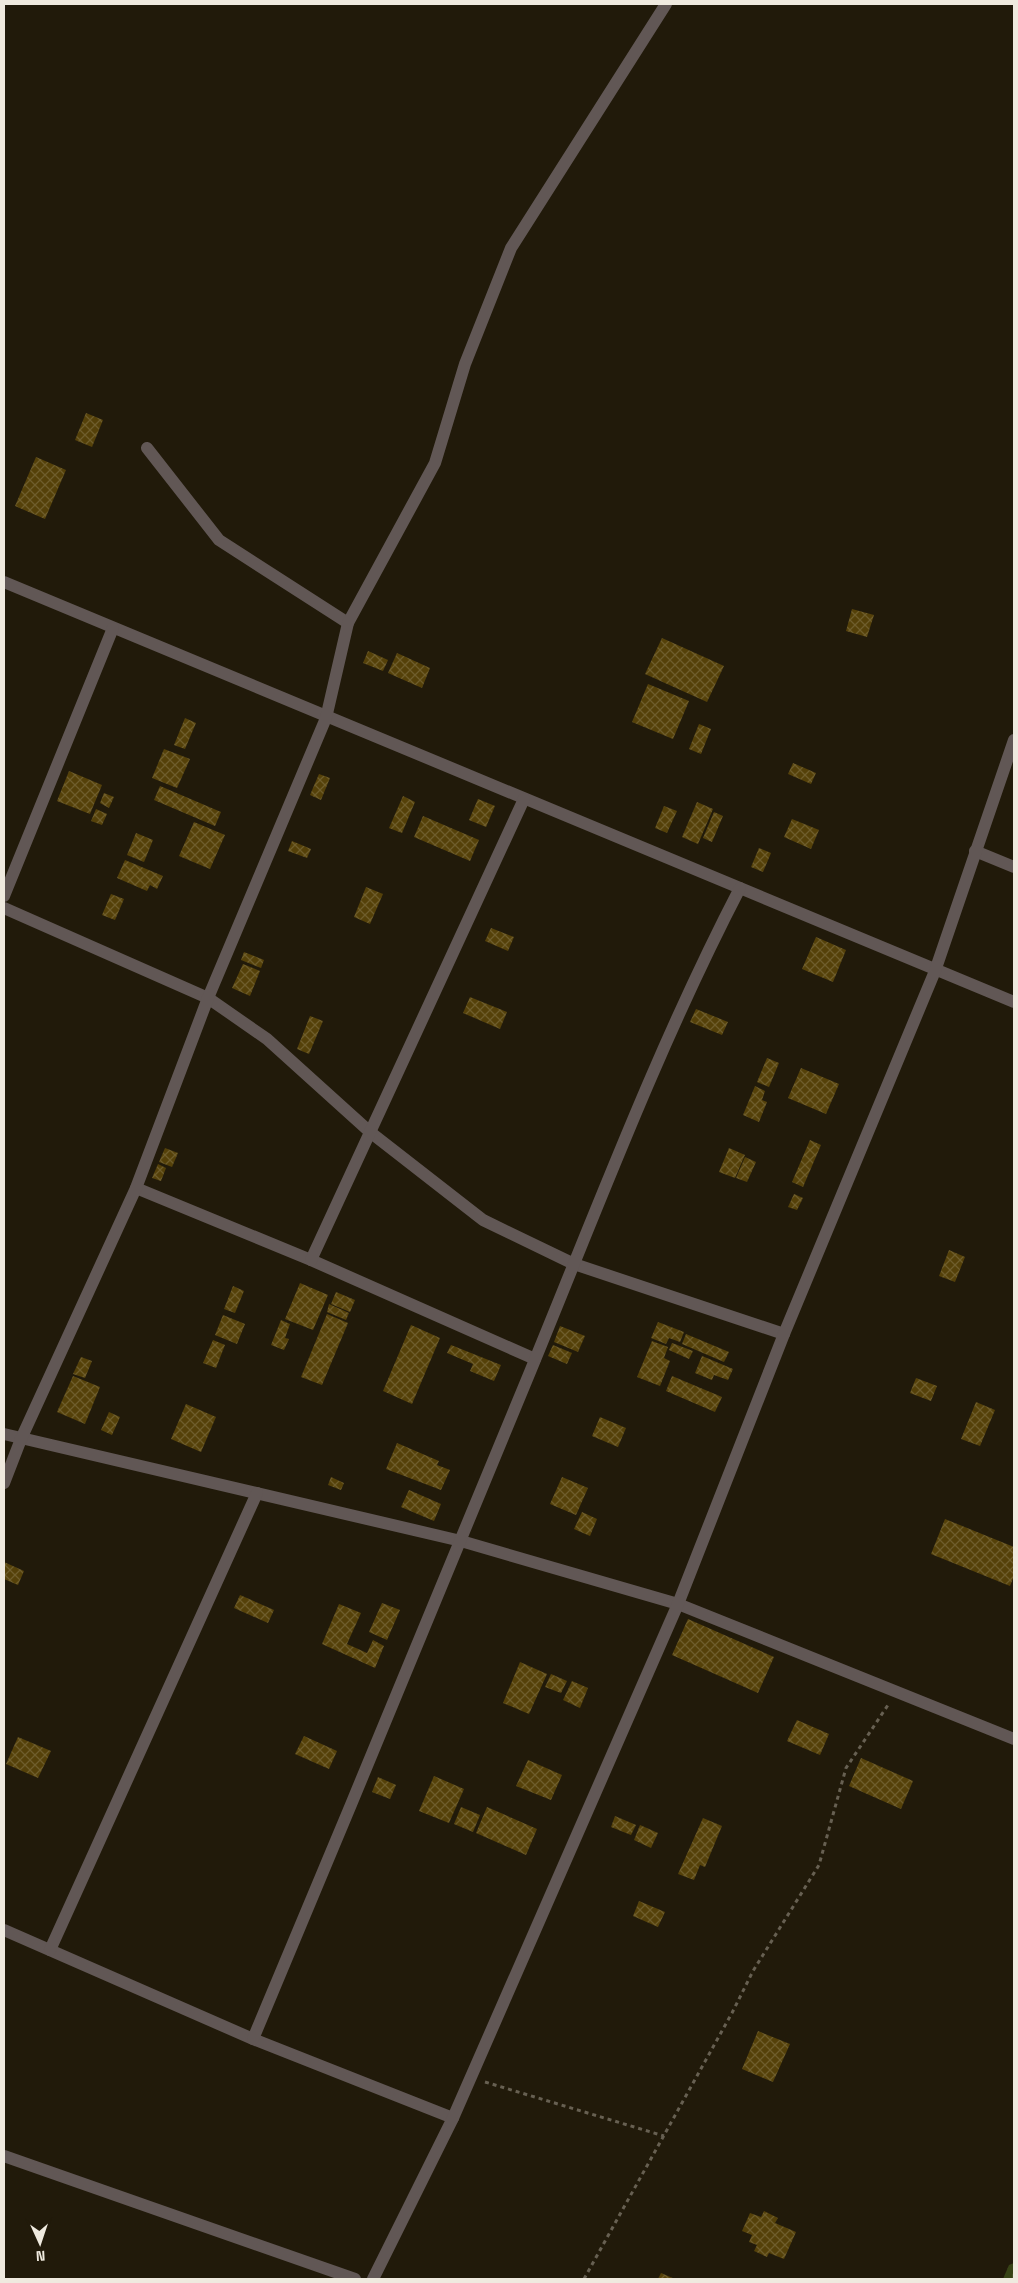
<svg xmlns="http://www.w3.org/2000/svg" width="1018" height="2283" viewBox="0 0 1018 2283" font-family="'Space Grotesk',sans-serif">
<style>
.cemetery{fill:url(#cemetery-stones)}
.building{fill:url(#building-cross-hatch)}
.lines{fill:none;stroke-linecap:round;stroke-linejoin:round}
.path{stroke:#676052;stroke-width:3;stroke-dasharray:4 4;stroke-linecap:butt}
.street{stroke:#615755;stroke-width:12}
</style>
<defs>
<pattern id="cemetery-stones" width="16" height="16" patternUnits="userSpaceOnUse" patternTransform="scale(1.25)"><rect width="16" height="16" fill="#374315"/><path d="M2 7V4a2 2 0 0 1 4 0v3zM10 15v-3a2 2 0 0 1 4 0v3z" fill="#545e37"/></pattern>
<pattern id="building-cross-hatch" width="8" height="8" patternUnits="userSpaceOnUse" patternTransform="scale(1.25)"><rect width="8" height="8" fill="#554109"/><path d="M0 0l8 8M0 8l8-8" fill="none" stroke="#6e5d2c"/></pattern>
</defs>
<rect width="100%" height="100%" fill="#211a0a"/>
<path class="cemetery" d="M1014,2263V2279H1003L1009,2265Z"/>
<g class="building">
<path d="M86,413L103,420L92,447L75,440Z"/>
<path d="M36,457L66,470L45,519L15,506Z"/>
<path d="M852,609L874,615L867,637L846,631Z"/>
<path d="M662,638L724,666L707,702L645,674Z"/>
<path d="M368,651L388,660L383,671L363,663Z"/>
<path d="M397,653L430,668L422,688L388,673Z"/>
<path d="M648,684L689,701L673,739L632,722Z"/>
<path d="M185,718L196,723L185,749L174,745Z"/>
<path d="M699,724L711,729L701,754L689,749Z"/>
<path d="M164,749L190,759L177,788L152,778Z"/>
<path d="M793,763L816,773L811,784L788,774Z"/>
<path d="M69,771L102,785L90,814L57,801Z"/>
<path d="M319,774L330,778L321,800L310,795Z"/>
<path d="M160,786L221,812L215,826L154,800Z"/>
<path d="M104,793L114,797L109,808L100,803Z"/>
<path d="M403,796L415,802L402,833L389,828Z"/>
<path d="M478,799L495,806L486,827L469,820Z"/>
<path d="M697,802L713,809L698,844L682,837Z"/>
<path d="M664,806L677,811L667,833L655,828Z"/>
<path d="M96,809L107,814L102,825L91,821Z"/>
<path d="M714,812L723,816L712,842L703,838Z"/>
<path d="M423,816L479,840L470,861L414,837Z"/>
<path d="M792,819L819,830L811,849L784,837Z"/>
<path d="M194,822L225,835L210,869L179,856Z"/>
<path d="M136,833L153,840L144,862L127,855Z"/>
<path d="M292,841L311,849L307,858L288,851Z"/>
<path d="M759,848L771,853L763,872L751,867Z"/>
<path d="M125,860L163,876L157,889L150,885L147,891L117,878Z"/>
<path d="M366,887L383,894L370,924L354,917Z"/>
<path d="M111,894L124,899L115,920L102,915Z"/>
<path d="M491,928L514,937L508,951L485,941Z"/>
<path d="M816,937L846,950L833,982L802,969Z"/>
<path d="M244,952L264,960L261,968L241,960Z"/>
<path d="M243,964L260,971L250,996L232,988Z"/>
<path d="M470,997L507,1012L500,1029L463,1013Z"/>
<path d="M696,1009L728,1022L722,1035L690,1022Z"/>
<path d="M310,1016L323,1021L309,1054L297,1049Z"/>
<path d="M767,1058L779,1063L769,1087L757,1082Z"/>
<path d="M801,1068L839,1084L826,1114L788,1098Z"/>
<path d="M755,1086L765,1091L762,1100L767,1102L759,1122L743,1115Z"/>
<path d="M810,1140L821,1145L803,1187L792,1182Z"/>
<path d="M165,1148L178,1153L172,1167L159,1162Z"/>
<path d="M729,1148L745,1155L735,1178L719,1172Z"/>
<path d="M745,1157L756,1162L747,1182L736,1178Z"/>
<path d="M158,1164L166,1168L161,1181L152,1178Z"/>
<path d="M794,1194L803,1198L797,1210L788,1207Z"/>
<path d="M949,1250L965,1257L955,1282L939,1276Z"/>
<path d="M300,1283L328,1295L313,1330L285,1319Z"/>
<path d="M233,1286L244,1291L235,1313L224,1309Z"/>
<path d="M336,1292L355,1300L350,1312L331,1304Z"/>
<path d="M329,1304L349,1313L346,1320L327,1312Z"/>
<path d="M327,1314L348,1323L322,1385L301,1377Z"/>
<path d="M223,1315L245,1324L237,1344L215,1335Z"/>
<path d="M281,1320L290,1324L285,1338L289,1339L284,1350L271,1345Z"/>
<path d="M658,1322L684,1332L680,1342L669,1338L666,1344L651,1338Z"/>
<path d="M411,1325L440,1338L412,1404L383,1391Z"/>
<path d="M560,1326L585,1336L578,1352L554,1342Z"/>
<path d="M686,1334L729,1352L724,1362L682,1344Z"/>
<path d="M213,1340L225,1345L216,1368L203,1363Z"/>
<path d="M652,1341L668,1347L664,1358L670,1361L660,1386L637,1377Z"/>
<path d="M672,1343L693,1351L689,1359L669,1350Z"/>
<path d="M451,1345L501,1365L494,1381L470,1371L473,1364L447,1353Z"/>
<path d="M553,1345L572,1353L567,1364L548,1356Z"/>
<path d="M702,1356L733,1369L728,1380L714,1375L712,1380L695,1373Z"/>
<path d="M81,1357L92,1361L85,1378L73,1374Z"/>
<path d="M73,1376L100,1387L85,1424L57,1412Z"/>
<path d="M672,1376L722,1397L715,1412L666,1391Z"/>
<path d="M916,1378L937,1386L931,1401L910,1393Z"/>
<path d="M976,1402L995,1410L980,1446L961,1439Z"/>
<path d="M186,1404L216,1417L201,1452L171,1439Z"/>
<path d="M109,1412L120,1417L112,1435L101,1430Z"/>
<path d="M600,1417L626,1428L618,1447L592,1436Z"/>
<path d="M397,1443L439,1461L437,1465L450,1470L441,1490L386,1469Z"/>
<path d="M331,1477L344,1483L341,1490L328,1485Z"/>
<path d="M562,1477L588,1488L576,1515L550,1504Z"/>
<path d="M409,1490L441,1504L434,1521L401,1507Z"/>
<path d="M582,1512L597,1519L590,1536L574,1529Z"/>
<path d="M945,1519L1014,1547V1576L1010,1586L931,1554Z"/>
<path d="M4,1562L24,1571L18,1585L4,1579Z"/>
<path d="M240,1595L274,1610L268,1623L234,1608Z"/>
<path d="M382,1603L400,1610L387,1640L369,1632Z"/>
<path d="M339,1604L361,1613L347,1644L367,1653L373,1640L384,1646L375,1668L322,1644Z"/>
<path d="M688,1619L774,1657L758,1693L672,1655Z"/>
<path d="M520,1662L547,1674L529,1714L503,1703Z"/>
<path d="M551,1674L567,1681L561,1693L545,1687Z"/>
<path d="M572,1681L588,1688L580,1708L563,1700Z"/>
<path d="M797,1720L829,1734L820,1755L787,1741Z"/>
<path d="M304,1736L337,1751L329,1769L295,1754Z"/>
<path d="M18,1737L51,1751L38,1778L6,1764Z"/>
<path d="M861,1758L913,1781L901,1809L849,1786Z"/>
<path d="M528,1760L562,1775L551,1800L516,1786Z"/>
<path d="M434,1776L464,1789L449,1823L419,1811Z"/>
<path d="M378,1777L396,1785L390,1799L372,1792Z"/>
<path d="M461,1807L480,1815L473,1832L454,1824Z"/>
<path d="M487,1807L537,1829L526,1855L476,1833Z"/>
<path d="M615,1816L636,1825L631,1835L611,1827Z"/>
<path d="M703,1818L722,1826L705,1867L700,1865L694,1880L678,1874Z"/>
<path d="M640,1825L658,1833L651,1848L634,1840Z"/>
<path d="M639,1901L665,1912L658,1927L633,1916Z"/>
<path d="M758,2031L790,2044L773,2082L742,2069Z"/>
<path d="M764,2211L778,2218L775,2223L796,2232L784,2259L769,2253L767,2257L754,2251L757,2245L749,2242L752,2235L742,2231L750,2213L761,2217Z"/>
<path d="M661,2273L675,2279H658Z"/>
</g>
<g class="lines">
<g class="path">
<path d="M485,2082L664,2136"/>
<path d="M584,2279L732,2013L753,1971L819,1865L846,1768L888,1705"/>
</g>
<g class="street">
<path d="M147,448L219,540L348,623"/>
<path d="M4,582L1014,1002"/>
<path d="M975,851L1014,867"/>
<path d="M4,896L113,628"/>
<path d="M4,908L208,998L267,1039L370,1132L483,1220L574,1264L784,1334"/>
<path d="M136,1188L311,1260L535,1359"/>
<path d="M311,1260L524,799"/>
<path d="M4,1434L461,1541L678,1604L1014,1739"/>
<path d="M4,1483L21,1439L136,1188L208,998L326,718L348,623L435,463L465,364L511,248L666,4"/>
<path d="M4,1930L253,2039L453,2118"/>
<path d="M50,1950L257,1493"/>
<path d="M253,2039C346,1817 439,1594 530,1372C597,1209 659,1044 740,888"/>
<path d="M4,2156L355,2279"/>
<path d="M373,2279L453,2118L678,1604L784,1334L935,971L1014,740"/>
</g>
</g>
<rect width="1018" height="2283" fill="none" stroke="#efeadf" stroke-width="10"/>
<g transform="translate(40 2243) rotate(177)" stroke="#211a0a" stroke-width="4" paint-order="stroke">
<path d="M0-4L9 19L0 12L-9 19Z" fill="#efeadf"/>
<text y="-8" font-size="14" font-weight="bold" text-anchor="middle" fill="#efeadf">N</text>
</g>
</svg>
